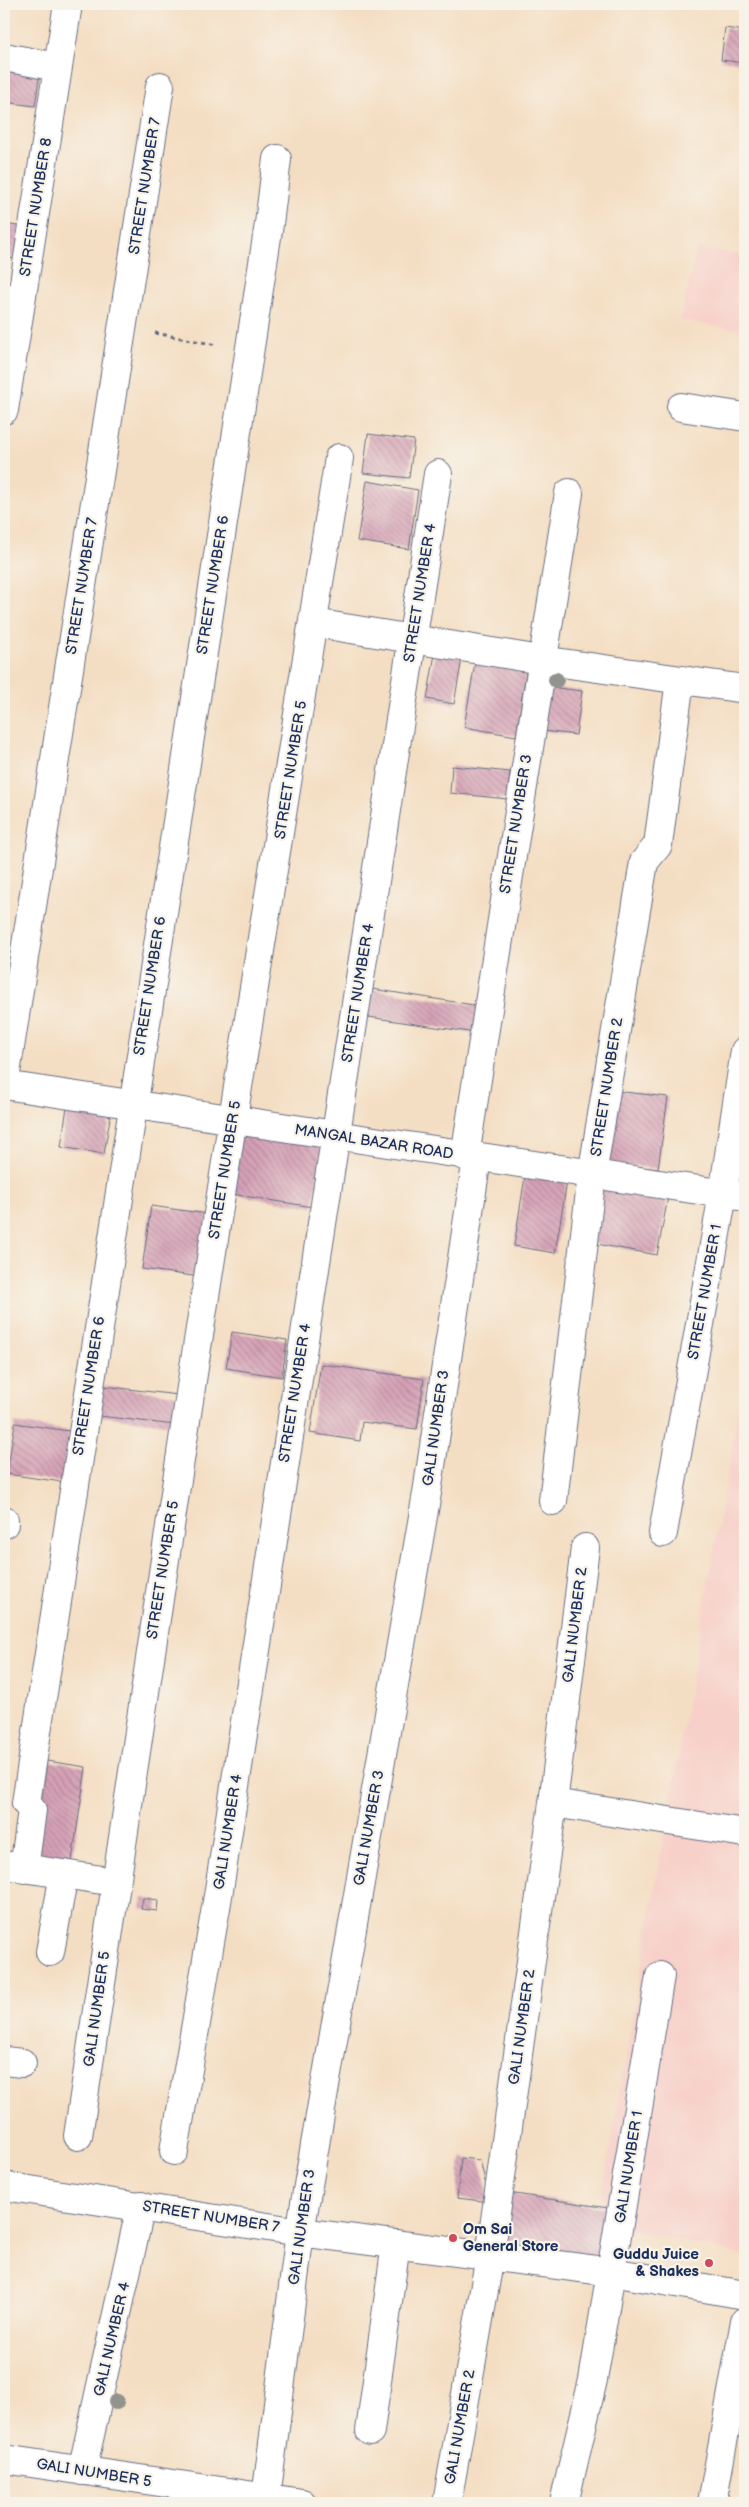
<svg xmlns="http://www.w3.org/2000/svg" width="749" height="2507" viewBox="0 0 749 2507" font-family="'Balsamiq Sans',sans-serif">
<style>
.built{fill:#f7d0c9}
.building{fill:url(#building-back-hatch)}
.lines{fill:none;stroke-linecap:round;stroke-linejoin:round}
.minor-casing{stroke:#676c81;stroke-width:30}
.path{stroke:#676c81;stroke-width:3;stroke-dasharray:4 4;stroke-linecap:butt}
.minor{stroke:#fff;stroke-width:28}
.tree{fill:#92938e}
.poi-dot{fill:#d1495b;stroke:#f7f3e8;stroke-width:2}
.labels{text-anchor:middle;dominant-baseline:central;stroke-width:4.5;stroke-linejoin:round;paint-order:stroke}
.street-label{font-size:15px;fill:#1b2f5e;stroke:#f7f3e8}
.poi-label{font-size:15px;font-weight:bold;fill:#1b2f5e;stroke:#f7f3e8;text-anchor:start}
</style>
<defs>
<pattern id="building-back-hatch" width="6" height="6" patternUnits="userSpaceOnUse" patternTransform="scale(1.25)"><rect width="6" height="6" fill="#d6a1b6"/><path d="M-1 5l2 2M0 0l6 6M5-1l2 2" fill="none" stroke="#ad8497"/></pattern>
</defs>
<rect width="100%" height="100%" fill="#f7f3e8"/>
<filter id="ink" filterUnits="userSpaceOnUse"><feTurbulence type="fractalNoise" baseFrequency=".02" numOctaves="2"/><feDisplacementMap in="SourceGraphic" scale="10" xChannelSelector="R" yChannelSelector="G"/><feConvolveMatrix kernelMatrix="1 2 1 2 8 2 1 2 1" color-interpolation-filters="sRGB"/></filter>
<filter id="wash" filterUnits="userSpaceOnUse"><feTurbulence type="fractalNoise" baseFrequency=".0096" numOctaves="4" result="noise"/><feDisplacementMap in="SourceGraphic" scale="20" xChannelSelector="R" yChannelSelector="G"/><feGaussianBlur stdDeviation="1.12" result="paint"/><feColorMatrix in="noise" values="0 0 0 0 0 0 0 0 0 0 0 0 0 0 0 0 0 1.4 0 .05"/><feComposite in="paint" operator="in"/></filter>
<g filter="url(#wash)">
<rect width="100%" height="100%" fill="#f4dec3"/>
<g class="built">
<path d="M697,248L745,255V331L680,320Z"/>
<path d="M745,1371V2256L597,2222Z"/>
</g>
<g id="blocks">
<g class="building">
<path d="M725,28L745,31V63L721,60Z"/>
<path d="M4,67L40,72L35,106L4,102Z"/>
<path d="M4,224L24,227L19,260L4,257Z"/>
<path d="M368,434L414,440L409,478L363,473Z"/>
<path d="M367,481L418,490L409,549L357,541Z"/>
<path d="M435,654L462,658L454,704L427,699Z"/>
<path d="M476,657L527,665L516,736L464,727Z"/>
<path d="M541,686L582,691L576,735L535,730Z"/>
<path d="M452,766L510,772L507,799L450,793Z"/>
<path d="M366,988L480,1006L476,1033L362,1016Z"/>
<path d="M616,1091L668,1097L658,1169L607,1163Z"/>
<path d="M68,1100L112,1106L104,1154L61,1147Z"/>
<path d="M235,1128L323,1141L313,1207L225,1193Z"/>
<path d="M526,1170L568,1176L555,1253L514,1246Z"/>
<path d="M603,1185L668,1197L657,1255L591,1243Z"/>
<path d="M151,1206L208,1214L200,1277L142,1269Z"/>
<path d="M232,1332L287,1340L282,1377L226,1368Z"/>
<path d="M321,1364L424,1379L417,1429L362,1422L360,1441L310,1433Z"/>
<path d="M95,1385L186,1396L183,1426L91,1415Z"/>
<path d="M15,1423L69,1431L62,1482L7,1474Z"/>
<path d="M47,1761L86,1767L71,1868L32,1862Z"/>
<path d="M143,1898L158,1900L157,1911L141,1909Z"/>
<path d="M461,2158L480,2160L490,2202L457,2198Z"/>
<path d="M502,2192L615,2209L608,2261L495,2243Z"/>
</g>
</g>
</g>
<g filter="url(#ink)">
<use href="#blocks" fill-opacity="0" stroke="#676c81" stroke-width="1"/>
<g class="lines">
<defs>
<g id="minor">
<path d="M4,57L57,67"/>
<path d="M681,407L745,417"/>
<path d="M4,410L68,4"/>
<path d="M314,623L541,660L745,689"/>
<path d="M4,1085L745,1197"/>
<path d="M4,1086L160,86"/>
<path d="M465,1156L569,493"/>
<path d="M553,1501L592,1175L644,862L658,845L680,680"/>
<path d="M4,1524V1520"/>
<path d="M663,1533L723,1194L745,1051"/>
<path d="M553,1803L745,1833"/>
<path d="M4,1865L115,1882"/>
<path d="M24,1869L32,1810L26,1803L269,224L277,159"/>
<path d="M50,1952L64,1874"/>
<path d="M4,2061L22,2063"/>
<path d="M78,2136C127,1798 179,1461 232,1124C267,902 305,680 339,458"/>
<path d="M174,2151L218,1896L438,474"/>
<path d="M4,2186L300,2232L612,2272L745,2295"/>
<path d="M370,2431L396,2244"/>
<path d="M4,2459L302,2503"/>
<path d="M82,2471L141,2206"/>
<path d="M266,2498L300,2232L427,1493L477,1158"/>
<path d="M447,2503L490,2256L553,1803L585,1548"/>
<path d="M564,2503L593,2380L660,1976"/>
<path d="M712,2503L745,2321"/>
</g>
</defs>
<use href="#minor" class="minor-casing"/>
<path class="path" d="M155,333L217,345"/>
<use href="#minor" class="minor"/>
</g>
<g class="tree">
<circle cx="556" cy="680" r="8"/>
<circle cx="116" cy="2402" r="8"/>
</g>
</g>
<g class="poi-dot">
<circle cx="453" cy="2238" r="5"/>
<circle cx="709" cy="2263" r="5"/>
</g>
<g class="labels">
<g class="street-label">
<text transform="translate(145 186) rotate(-81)">STREET NUMBER 7</text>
<text transform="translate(36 207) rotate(-81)">STREET NUMBER 8</text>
<text transform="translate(213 585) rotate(-81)">STREET NUMBER 6</text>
<text transform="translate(82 586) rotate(-81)">STREET NUMBER 7</text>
<text transform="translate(420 593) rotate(-81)">STREET NUMBER 4</text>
<text transform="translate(291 770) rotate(-81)">STREET NUMBER 5</text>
<text transform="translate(516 824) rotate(-81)">STREET NUMBER 3</text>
<text transform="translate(150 986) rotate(-81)">STREET NUMBER 6</text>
<text transform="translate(358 993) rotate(-81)">STREET NUMBER 4</text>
<text transform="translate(607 1087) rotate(-81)">STREET NUMBER 2</text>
<text transform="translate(374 1142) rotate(9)">MANGAL BAZAR ROAD</text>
<text transform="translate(225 1170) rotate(-81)">STREET NUMBER 5</text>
<text transform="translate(705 1292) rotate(-80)">STREET NUMBER 1</text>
<text transform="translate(89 1386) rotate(-81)">STREET NUMBER 6</text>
<text transform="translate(295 1393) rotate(-81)">STREET NUMBER 4</text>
<text transform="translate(436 1428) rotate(-82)">GALI NUMBER 3</text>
<text transform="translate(163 1570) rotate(-81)">STREET NUMBER 5</text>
<text transform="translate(575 1625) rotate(-83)">GALI NUMBER 2</text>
<text transform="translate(369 1828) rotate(-80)">GALI NUMBER 3</text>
<text transform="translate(228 1832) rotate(-81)">GALI NUMBER 4</text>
<text transform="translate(97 2009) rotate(-82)">GALI NUMBER 5</text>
<text transform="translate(522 2027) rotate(-82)">GALI NUMBER 2</text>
<text transform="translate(629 2167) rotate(-81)">GALI NUMBER 1</text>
<text transform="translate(211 2217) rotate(9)">STREET NUMBER 7</text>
<text transform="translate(302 2227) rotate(-82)">GALI NUMBER 3</text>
<text transform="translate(112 2339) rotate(-77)">GALI NUMBER 4</text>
<text transform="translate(460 2427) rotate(-80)">GALI NUMBER 2</text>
<text transform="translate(94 2473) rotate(9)">GALI NUMBER 5</text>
</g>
<g class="poi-label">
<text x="463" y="2229">Om Sai<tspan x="463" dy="17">General Store</tspan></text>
<text x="699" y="2254" text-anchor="end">Guddu Juice<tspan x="699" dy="17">&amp; Shakes</tspan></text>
</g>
</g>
<rect width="749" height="2507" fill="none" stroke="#f7f3e8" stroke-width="20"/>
</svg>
